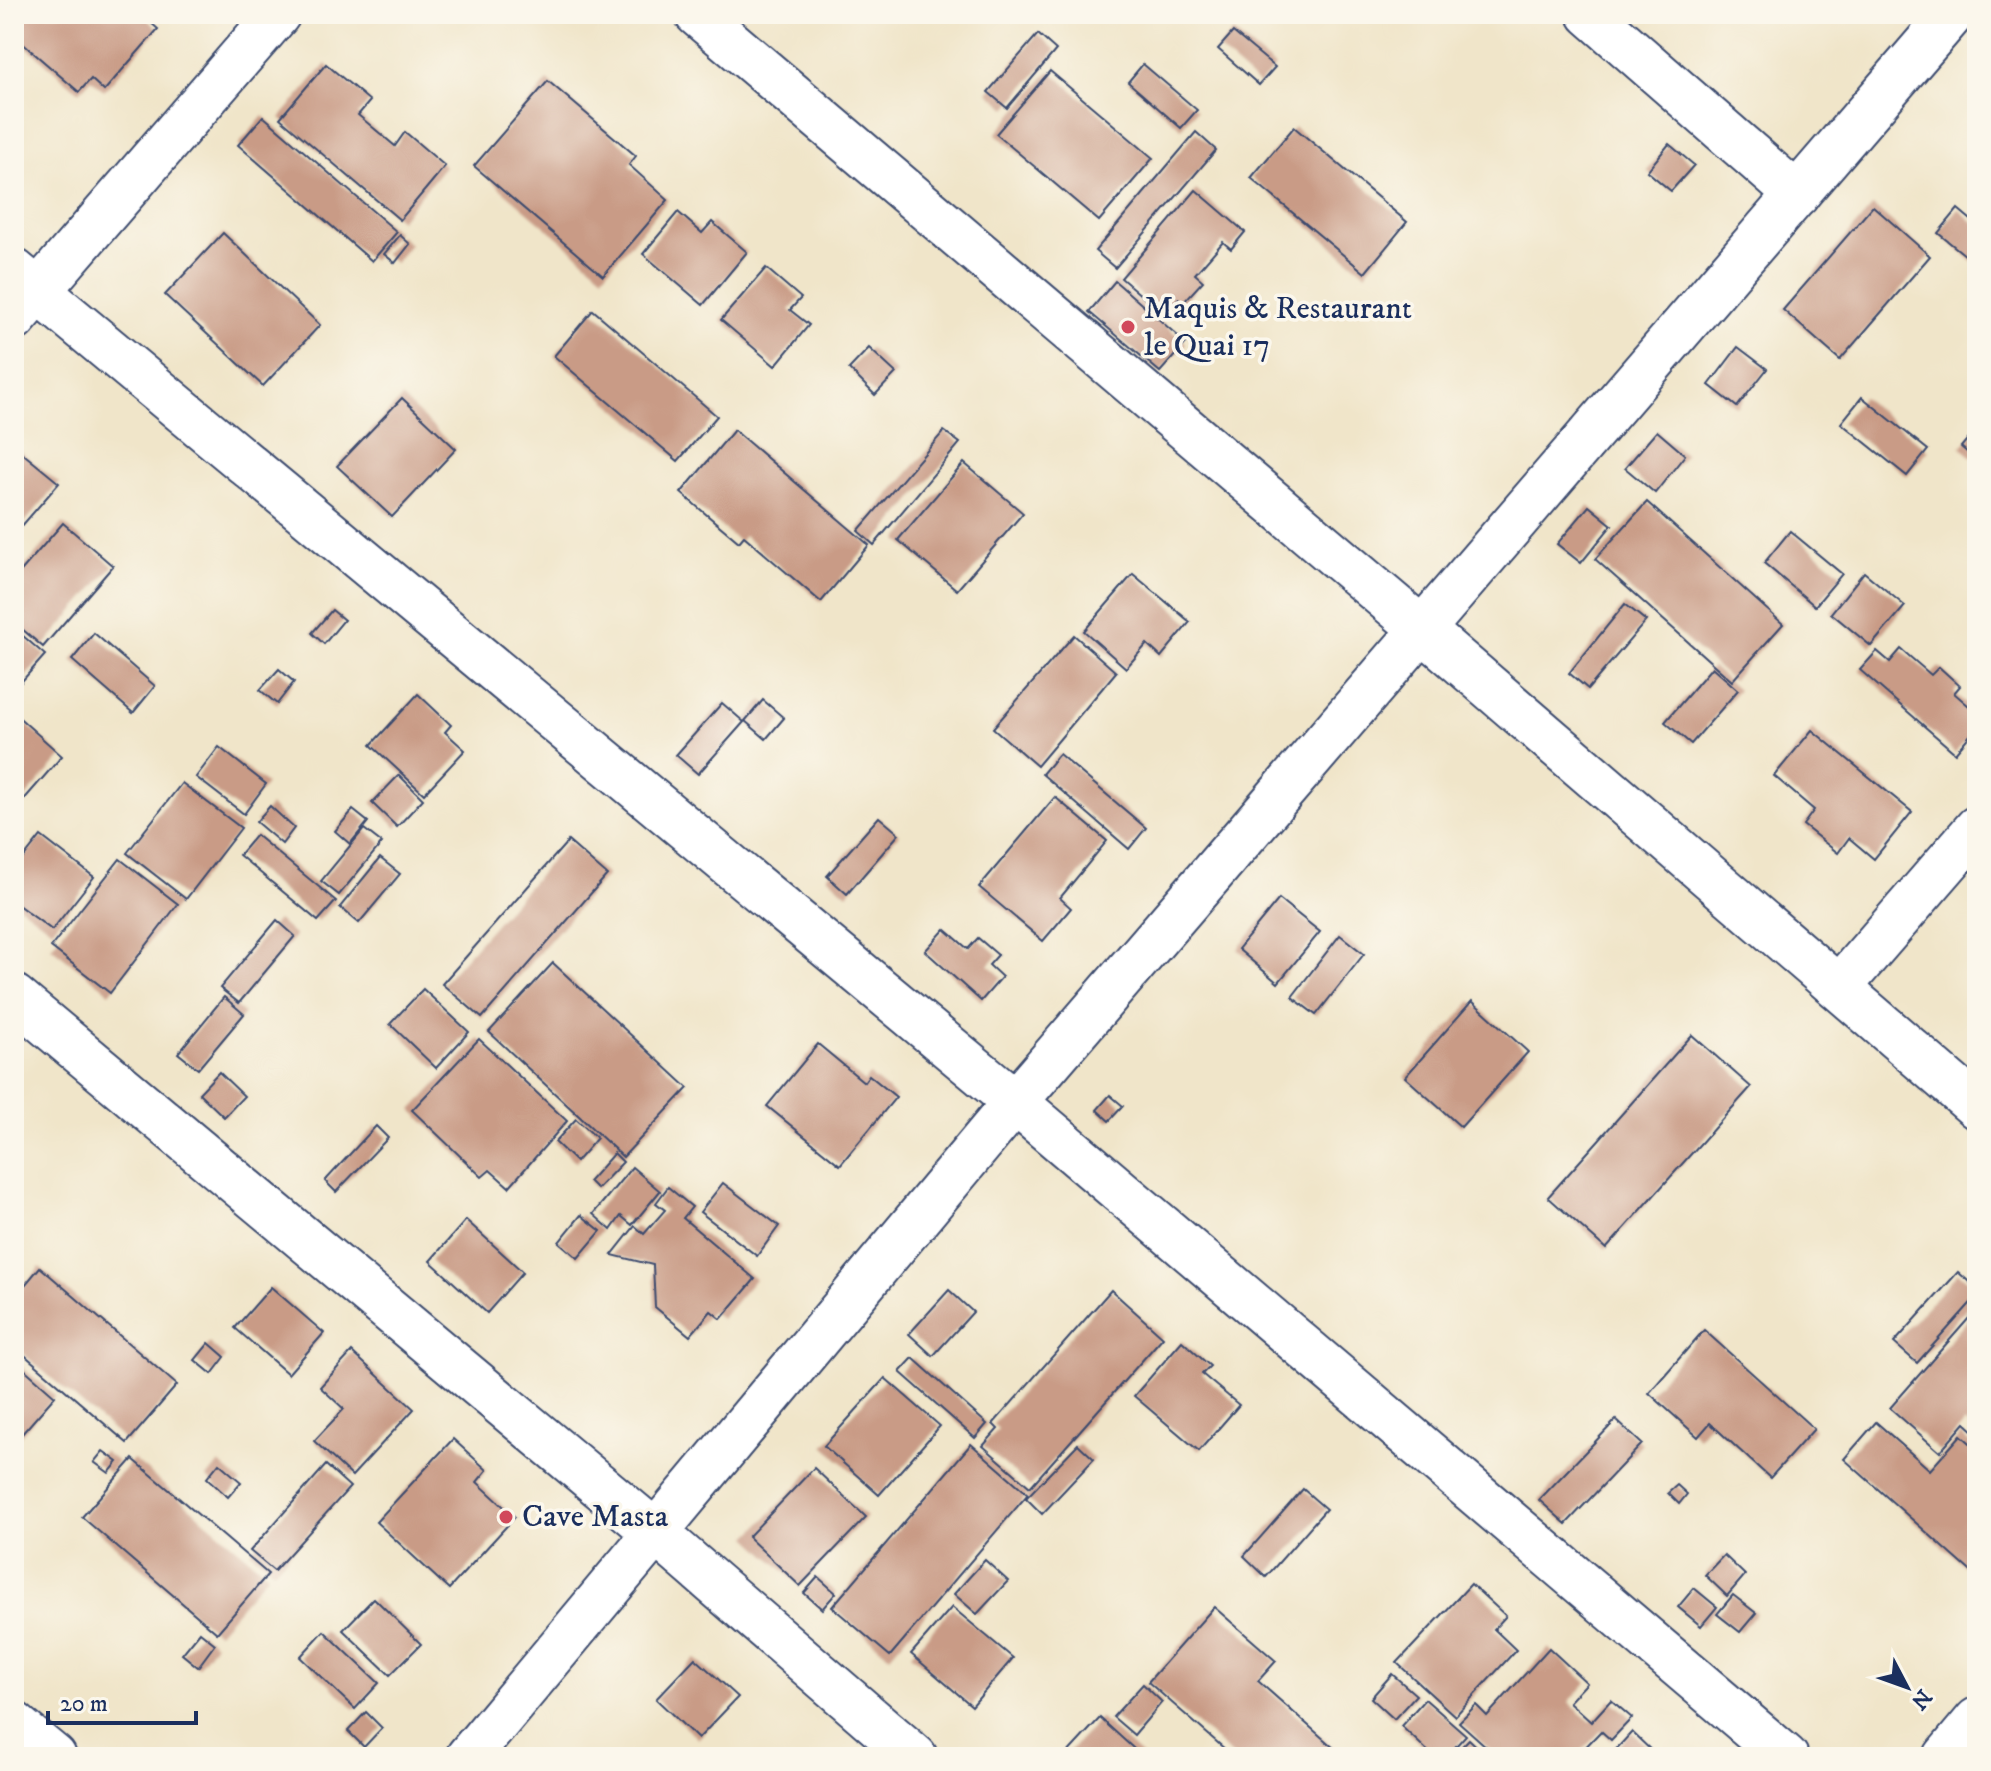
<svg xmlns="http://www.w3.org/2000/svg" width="1991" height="1771" viewBox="0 0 1991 1771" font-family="'IM FELL DW Pica',serif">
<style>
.building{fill:#c99b86}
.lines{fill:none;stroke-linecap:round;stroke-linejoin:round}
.minor-casing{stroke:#3b4a6e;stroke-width:48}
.minor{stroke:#fff;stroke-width:44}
.poi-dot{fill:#d1495b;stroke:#fbf7ec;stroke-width:3}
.labels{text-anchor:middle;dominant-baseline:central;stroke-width:7;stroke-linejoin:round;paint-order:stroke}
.poi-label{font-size:32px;fill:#1b2f5e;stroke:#fbf7ec;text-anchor:start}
</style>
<rect width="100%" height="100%" fill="#fbf7ec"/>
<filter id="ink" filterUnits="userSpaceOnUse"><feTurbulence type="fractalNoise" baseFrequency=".0125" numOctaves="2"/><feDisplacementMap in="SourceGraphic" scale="16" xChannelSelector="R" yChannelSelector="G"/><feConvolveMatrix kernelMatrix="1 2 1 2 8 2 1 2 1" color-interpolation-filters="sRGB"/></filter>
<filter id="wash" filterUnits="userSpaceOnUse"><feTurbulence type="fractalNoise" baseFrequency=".006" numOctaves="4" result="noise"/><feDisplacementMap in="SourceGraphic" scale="32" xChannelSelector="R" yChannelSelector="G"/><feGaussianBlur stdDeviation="1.8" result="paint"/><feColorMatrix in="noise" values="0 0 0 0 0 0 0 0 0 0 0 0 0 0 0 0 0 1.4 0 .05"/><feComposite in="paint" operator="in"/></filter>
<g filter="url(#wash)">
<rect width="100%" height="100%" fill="#f0e5c9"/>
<g id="blocks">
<g class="building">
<path d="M14,14H141L158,29L104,91L91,79L79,92L14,36Z"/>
<path d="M1233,32L1275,67L1259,85L1218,49Z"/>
<path d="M1038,34L1056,50L1007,108L988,92Z"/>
<path d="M326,64L370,101L358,115L395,146L405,132L445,166L400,220L280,118Z"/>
<path d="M1143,64L1197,110L1181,128L1128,82Z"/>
<path d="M1050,71L1153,158L1099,221L996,134Z"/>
<path d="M548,81L636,156L629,165L668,200L603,276L474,166Z"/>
<path d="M263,116L397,232L372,261L238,145Z"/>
<path d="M1294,127L1407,222L1365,273L1251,178Z"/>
<path d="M1196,132L1216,150L1115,268L1095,251Z"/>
<path d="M1669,144L1694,165L1671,191L1647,171Z"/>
<path d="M1196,190L1245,232L1231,249L1223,242L1195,274L1203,281L1183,303L1178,299L1164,315L1121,278Z"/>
<path d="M1873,206L1930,256L1840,360L1783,310Z"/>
<path d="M1958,209L1977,225V265L1938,233Z"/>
<path d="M678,212L702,233L712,222L747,252L703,305L643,254Z"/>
<path d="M223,233L320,325L263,386L165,295Z"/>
<path d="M400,235L410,244L395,263L384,254Z"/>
<path d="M766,268L801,298L790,310L809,325L775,366L721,320Z"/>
<path d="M1115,281L1186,343L1160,372L1089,312Z"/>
<path d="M593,310L717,416L678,461L554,356Z"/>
<path d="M1738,347L1767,369L1737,407L1709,385Z"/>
<path d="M869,348L896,373L875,395L849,369Z"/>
<path d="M1862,397L1928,450L1907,476L1841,423Z"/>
<path d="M402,398L456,449L392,517L337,466Z"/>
<path d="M1977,428V461L1961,447Z"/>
<path d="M734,430L869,545L821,602L744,536L739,542L681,493Z"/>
<path d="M944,431L960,443L874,545L858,531Z"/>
<path d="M1657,431L1685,455L1655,493L1625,468Z"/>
<path d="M15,447L59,483L14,535V448Z"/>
<path d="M964,463L1023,513L957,590L898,540Z"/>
<path d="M1647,502L1783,624L1732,681L1595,559Z"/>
<path d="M1589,506L1612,525L1581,563L1557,544Z"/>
<path d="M63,523L113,566L43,647L14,622V579Z"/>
<path d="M1790,531L1842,574L1815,606L1764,563Z"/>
<path d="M1864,572L1905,606L1871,646L1831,613Z"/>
<path d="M1133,574L1190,622L1161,657L1147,644L1126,668L1084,631Z"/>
<path d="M1625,604L1646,621L1588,689L1569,673Z"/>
<path d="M332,610L344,620L324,644L312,633Z"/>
<path d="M14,628L45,655L14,690Z"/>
<path d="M94,633L155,686L133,713L72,660Z"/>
<path d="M1074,635L1116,672L1037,766L993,728Z"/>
<path d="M1901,649L1931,675L1939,667L1960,686L1954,693L1977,713V727L1955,753L1860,670L1877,651L1890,662Z"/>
<path d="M1712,667L1738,690L1691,744L1665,722Z"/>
<path d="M279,669L294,682L277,704L260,690Z"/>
<path d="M418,694L451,725L445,732L465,750L424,794L371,745Z"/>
<path d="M763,700L784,718L766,739L745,721Z"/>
<path d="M722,703L744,722L698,774L676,755Z"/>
<path d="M14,713L62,756L14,811Z"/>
<path d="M1812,730L1912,812L1874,859L1849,838L1838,853L1803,825L1814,810L1774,776Z"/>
<path d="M219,747L266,784L244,814L196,777Z"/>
<path d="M1059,754L1146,828L1129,849L1042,774Z"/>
<path d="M399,775L423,799L397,827L372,803Z"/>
<path d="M182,783L241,828L186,899L127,853Z"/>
<path d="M1055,797L1107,841L1060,898L1071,908L1043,941L979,887Z"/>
<path d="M270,806L294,828L282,844L256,822Z"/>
<path d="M353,810L368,822L350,844L335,831Z"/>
<path d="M879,817L899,834L847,894L827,876Z"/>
<path d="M364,829L382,843L339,895L321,881Z"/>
<path d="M256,835L336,901L318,921L239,855Z"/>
<path d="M41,836L94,877L52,930L14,902V870Z"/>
<path d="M568,841L607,875L482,1018L442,984Z"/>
<path d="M380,858L400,874L359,923L340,907Z"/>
<path d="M120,859L178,904L110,993L51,947Z"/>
<path d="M1279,899L1320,932L1278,983L1238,949Z"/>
<path d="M277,920L295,936L239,1003L220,988Z"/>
<path d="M945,929L968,949L978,938L998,955L989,965L1002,977L981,1001L925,951Z"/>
<path d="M1340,935L1364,954L1316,1015L1292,997Z"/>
<path d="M553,963L688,1088L623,1157L489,1032Z"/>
<path d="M423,989L469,1032L436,1068L390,1024Z"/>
<path d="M224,997L244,1014L198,1069L178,1053Z"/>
<path d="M1472,1001L1528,1052L1461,1127L1405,1077Z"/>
<path d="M1692,1035L1751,1087L1606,1249L1548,1197Z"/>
<path d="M479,1039L567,1121L509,1187L490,1170L482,1177L412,1110Z"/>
<path d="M818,1044L864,1082L869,1075L896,1097L840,1165L767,1106Z"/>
<path d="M219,1072L244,1096L224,1117L199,1093Z"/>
<path d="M1110,1095L1123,1106L1109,1121L1097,1110Z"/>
<path d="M576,1119L597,1138L576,1162L555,1142Z"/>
<path d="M376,1126L388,1138L336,1192L325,1181Z"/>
<path d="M614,1153L623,1162L597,1189L589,1181Z"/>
<path d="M632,1167L660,1191L632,1225L621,1216L611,1230L593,1214Z"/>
<path d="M723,1183L779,1226L757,1256L700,1212Z"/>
<path d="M668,1187L692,1207L683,1218L755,1279L721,1319L711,1311L690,1336L655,1307L653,1265L612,1255L635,1226L644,1234L665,1210L656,1203Z"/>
<path d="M581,1215L601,1231L578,1258L559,1242Z"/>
<path d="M466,1220L523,1272L487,1313L430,1261Z"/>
<path d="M40,1267L177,1385L127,1443L14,1346V1298Z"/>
<path d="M1958,1272L1977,1289V1296L1917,1363L1894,1343Z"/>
<path d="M271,1287L324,1333L288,1374L235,1328Z"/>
<path d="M949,1290L973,1312L933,1356L909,1334Z"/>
<path d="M1111,1290L1163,1337L1030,1487L983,1446L998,1429L993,1424Z"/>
<path d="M1977,1309V1434L1965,1423L1940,1452L1890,1408Z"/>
<path d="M1704,1330L1814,1429L1770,1478L1710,1423L1698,1437L1649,1393Z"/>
<path d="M1182,1341L1210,1366L1202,1374L1239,1405L1199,1451L1134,1396Z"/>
<path d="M209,1343L225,1357L212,1374L195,1360Z"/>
<path d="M352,1352L414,1409L352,1476L314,1441L344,1409L320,1387Z"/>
<path d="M913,1358L987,1424L975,1438L900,1372Z"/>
<path d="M14,1360L55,1396L14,1443Z"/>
<path d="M885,1378L940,1426L879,1495L824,1446Z"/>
<path d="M1616,1420L1642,1444L1566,1524L1539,1500Z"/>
<path d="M1876,1422L1930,1470L1961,1435L1977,1449V1577L1844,1459Z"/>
<path d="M453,1439L487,1470L477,1482L515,1517L449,1589L376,1522Z"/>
<path d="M971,1444L1028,1494L890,1656L832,1607Z"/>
<path d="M1078,1444L1094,1459L1042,1514L1026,1498Z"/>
<path d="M103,1451L118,1462L109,1473L94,1462Z"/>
<path d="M133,1459L268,1574L217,1633L82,1517Z"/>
<path d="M219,1463L241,1482L228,1497L207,1478Z"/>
<path d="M326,1465L350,1487L274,1571L250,1551Z"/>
<path d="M814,1468L866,1517L800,1586L748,1537Z"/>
<path d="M1677,1485L1687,1494L1679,1504L1668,1493Z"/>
<path d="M1303,1489L1326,1509L1266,1577L1244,1556Z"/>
<path d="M1724,1555L1745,1575L1727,1596L1705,1575Z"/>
<path d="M985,1560L1008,1581L977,1614L954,1594Z"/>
<path d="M818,1577L836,1593L822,1609L804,1593Z"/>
<path d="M1471,1584L1506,1616L1494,1629L1516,1650L1455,1716L1397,1663Z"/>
<path d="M1694,1588L1717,1607L1701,1626L1678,1607Z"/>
<path d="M1733,1595L1756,1613L1740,1632L1717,1614Z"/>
<path d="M374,1598L421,1644L390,1675L343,1630Z"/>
<path d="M952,1607L1013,1658L972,1706L911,1654Z"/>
<path d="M1214,1607L1276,1661L1258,1681L1344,1757H1234L1148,1682Z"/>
<path d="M324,1631L379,1683L355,1709L300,1657Z"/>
<path d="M200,1632L215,1644L198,1667L182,1654Z"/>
<path d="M1549,1648L1587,1683L1569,1702L1591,1722L1611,1700L1632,1718L1611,1740L1601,1731L1576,1757H1498L1459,1722L1476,1705L1487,1716Z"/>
<path d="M695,1658L738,1697L698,1739L656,1699Z"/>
<path d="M1392,1674L1416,1695L1394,1719L1371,1698Z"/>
<path d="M1143,1684L1162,1702L1134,1735L1113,1717Z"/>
<path d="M1425,1699L1466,1735L1446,1757H1434L1401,1726Z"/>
<path d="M366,1712L382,1728L364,1747L348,1731Z"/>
<path d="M1100,1718L1143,1757H1064Z"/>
<path d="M1632,1732L1658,1757H1609Z"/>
<path d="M1469,1739L1488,1757H1452Z"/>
</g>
</g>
</g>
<g filter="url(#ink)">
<use href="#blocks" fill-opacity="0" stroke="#3b4a6e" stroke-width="2"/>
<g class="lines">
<defs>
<g id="minor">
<path d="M697,14L1423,630L1977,1107"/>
<path d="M1590,14L1797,195"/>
<path d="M14,271L1015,1102L1786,1757"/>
<path d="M14,319L278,14"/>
<path d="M1840,986L1977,828"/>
<path d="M14,997L656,1533L915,1757"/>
<path d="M14,1724L54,1757"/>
<path d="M468,1757L1015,1102L1952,14"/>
<path d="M1946,1757L1977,1720"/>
</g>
</defs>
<use href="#minor" class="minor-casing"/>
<use href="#minor" class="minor"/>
</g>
</g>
<g class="poi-dot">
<circle cx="1128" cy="327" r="8"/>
<circle cx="506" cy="1517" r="8"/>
</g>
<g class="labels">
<g class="poi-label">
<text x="1144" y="309">Maquis &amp; Restaurant<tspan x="1144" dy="37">le Quai 17</tspan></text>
<text x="522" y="1517">Cave Masta</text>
</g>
</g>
<rect width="1991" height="1771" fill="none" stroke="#fbf7ec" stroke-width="48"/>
<g transform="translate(1907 1687) rotate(131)" stroke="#fbf7ec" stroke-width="6" paint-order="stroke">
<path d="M0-6L14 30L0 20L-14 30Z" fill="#1b2f5e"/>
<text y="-12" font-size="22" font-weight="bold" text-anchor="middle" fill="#1b2f5e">N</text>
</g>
<path d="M48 1711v12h148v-12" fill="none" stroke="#1b2f5e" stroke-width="4"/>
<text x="60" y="1711" font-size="24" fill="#1b2f5e" stroke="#fbf7ec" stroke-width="6" paint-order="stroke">20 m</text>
</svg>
